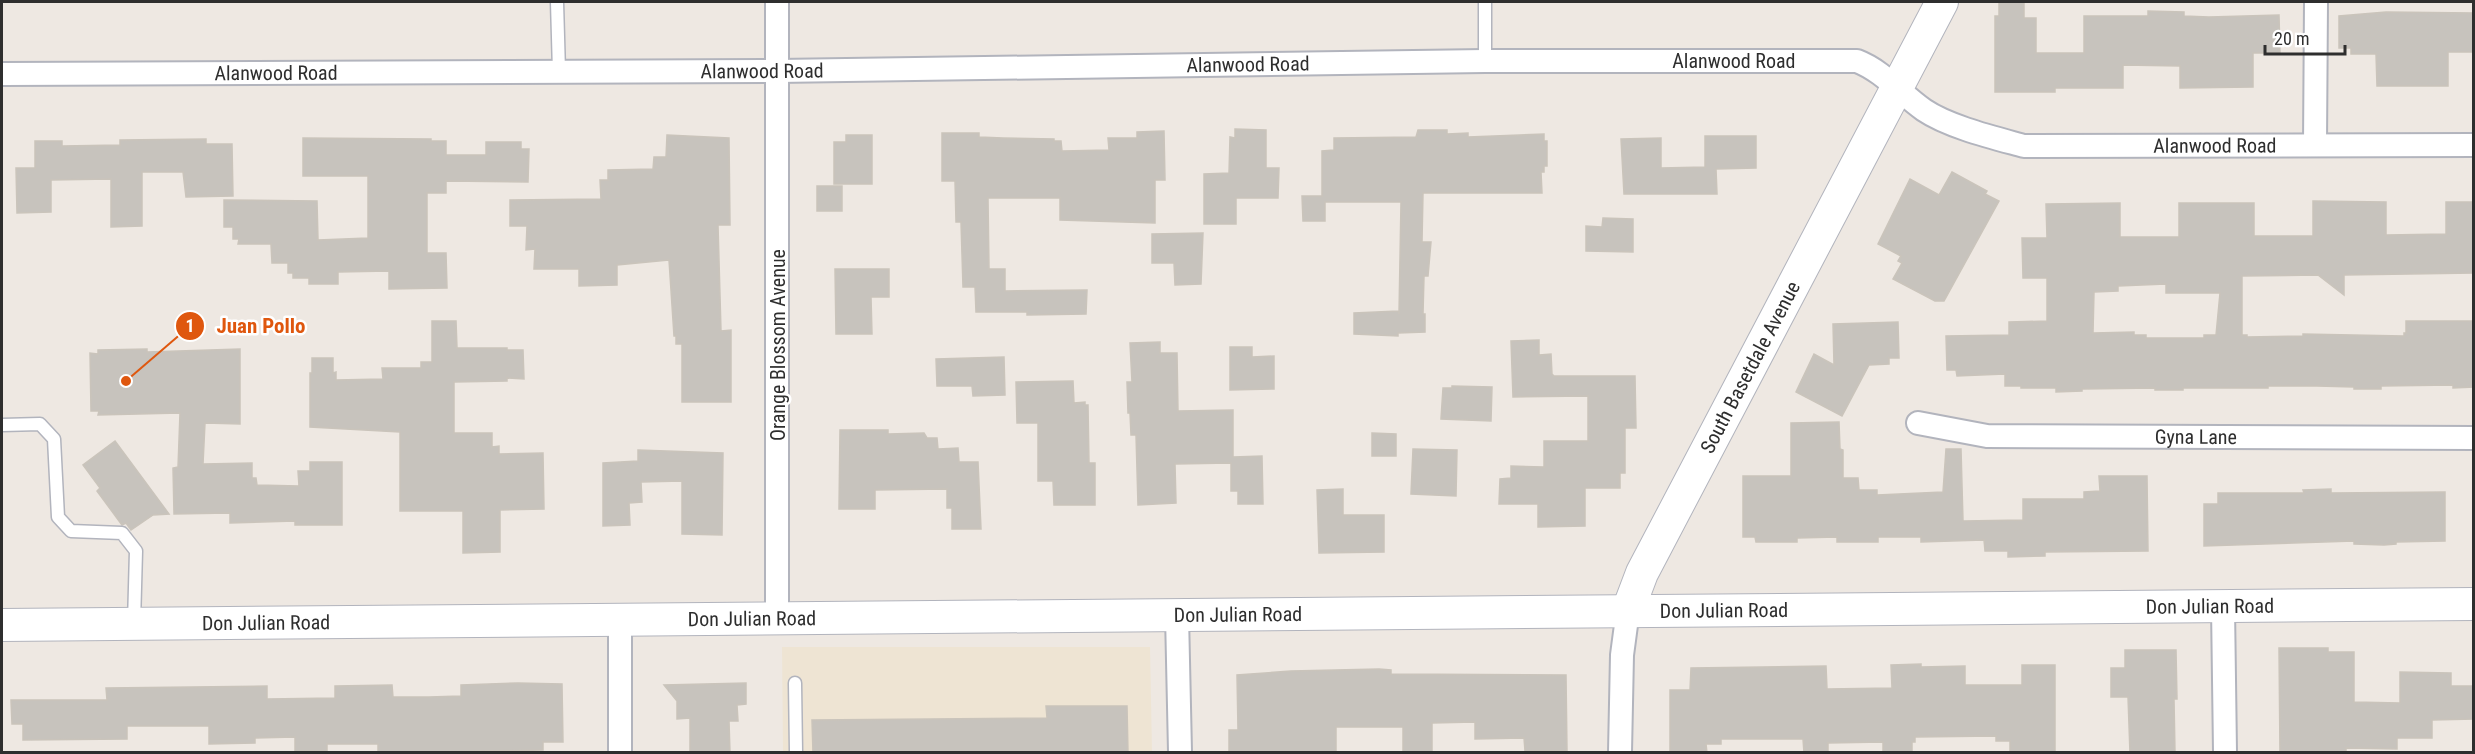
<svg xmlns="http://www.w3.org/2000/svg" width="2475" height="754" viewBox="0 0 2475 754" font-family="'Roboto Condensed',sans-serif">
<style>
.education{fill:#eee4d3}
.building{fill:#c7c3bd;stroke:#cac4bb;stroke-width:1.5;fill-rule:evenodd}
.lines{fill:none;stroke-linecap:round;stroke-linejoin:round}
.lane-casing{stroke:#b2b4bd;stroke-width:15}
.street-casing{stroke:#b2b4bd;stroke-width:26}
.secondary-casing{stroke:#b2b4bd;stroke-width:34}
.lane{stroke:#fff;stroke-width:12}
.street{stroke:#fff;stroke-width:22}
.secondary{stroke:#fff;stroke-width:32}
.labels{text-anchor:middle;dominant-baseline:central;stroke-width:5;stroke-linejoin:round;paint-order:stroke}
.street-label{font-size:20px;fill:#2e2e2e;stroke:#fff}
.leader{fill:none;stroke:#df570e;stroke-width:2}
.callout-dot{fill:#df570e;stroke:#fff;stroke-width:2}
.mark-label{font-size:18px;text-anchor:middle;font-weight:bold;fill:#fff}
.callout-label{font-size:21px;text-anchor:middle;font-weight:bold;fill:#df570e;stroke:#fff;stroke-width:5;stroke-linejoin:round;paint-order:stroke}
</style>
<rect width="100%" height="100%" fill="#eee8e2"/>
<path class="education" d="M782,647H1150L1152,752H783Z"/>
<g class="building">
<path d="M1999,2H2024V18H2036V53H2084V16H2148V11L2184,12V16L2209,17L2279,15L2280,53H2253V87L2180,88V66L2123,65V88H2055V92H1995V16H1999Z"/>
<path d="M2386,12L2474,13V52H2448V86H2377L2376,54H2351V48H2339V16Z"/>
<path d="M1235,129L1266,130V168H1279L1278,198H1236V224H1204V174L1229,173L1230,137L1235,138Z"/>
<path d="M1418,130H1447V134L1468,133V137L1544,134V141H1547V166H1544V172H1541L1542,193H1423L1422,242H1431L1428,276H1424L1423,314H1425V332L1398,333V336L1354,334V313L1398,311L1399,314L1401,202H1325V221H1303L1302,196H1322V151L1334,150V138L1416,137Z"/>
<path d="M1164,131L1165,180H1155V223L1060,220V198H988L989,269H1005V291L1087,290L1086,314L1027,315V312H976L975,287H963L961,222H956L955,181H942V133H979V137L1003,138L1054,139V141H1061L1062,151L1109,150L1108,138H1137V132Z"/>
<path d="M667,135L729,138L730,225H718L721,331L731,330V402H682V344H676V336H674L669,260L617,265V285L579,286V269H534L535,249L526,250L527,226H510V200L601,199L600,180H608V170L653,169L654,157H666Z"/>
<path d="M846,135H872V184H834V142H846Z"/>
<path d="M1705,136H1756V168L1716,169L1717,194H1624L1621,139L1661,138V168L1705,167Z"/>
<path d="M303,138L431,139V141H446V155H486V142H521V149H529L528,182L446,181V193H427V253H446L447,288L389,289V271L338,272V284H309V278H293V273H288V263H272L271,244H238L239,239H233V227H224V200L317,201L318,240L368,238V176H303Z"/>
<path d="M206,139V144H232L233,196L186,197L183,172H142V226L111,227V179L51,180V212L17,213L16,168H35V141H62V146L120,145V140Z"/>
<path d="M1952,172L1987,191L1985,194L1999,201L1944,301H1935L1893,279L1902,263L1898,261L1901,256L1878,244L1910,179L1939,195Z"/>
<rect x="817" y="186" width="25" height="25"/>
<path d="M2313,201L2386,202V235L2446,234V202H2474V273L2344,275V295L2318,275L2242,276V335H2247V337L2303,336V334L2404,336V333H2406V321H2474V387L2453,388V385L2381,386V389H2354V387L2317,386H2268V388H2183V390H2155V388L2082,389V391L2056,392V388H2021V386H2005V374L1957,376L1956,370H1947L1946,336L2009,335V322L2047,321V278H2023L2022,238H2047L2046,204L2120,203V237H2179V203H2254V236H2313ZM2166,284V293H2220L2216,335H2204V338H2146V335H2134V332L2093,333L2094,292L2118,291V286Z"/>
<path d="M1603,218L1633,219V252L1586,251V226L1602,227Z"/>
<path d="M1203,233L1201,284L1175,285L1174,263H1152V234Z"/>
<path d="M835,269H889V297H871L872,334H836Z"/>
<path d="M432,321H456L457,348H507V350H523L524,379L507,378V381L454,382V433H492V447L499,446V454L543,453L544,509L500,510V552L463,553V511H400V432L310,427V373H312V358H333V373L336,372V380L383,379L382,368H421V362H432Z"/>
<path d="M1898,322L1899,358H1889V364L1869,365L1842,416L1796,392L1814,354L1834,365L1833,324Z"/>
<path d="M1539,340V355L1551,354L1552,374L1554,376H1635L1636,428H1625V473H1620V488H1585V526L1538,527V504H1499L1500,479L1511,478V466L1544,467V441H1588V396L1513,397L1511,341Z"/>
<path d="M1160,342V353H1177L1178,411L1233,410V457L1262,456L1263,504H1238V491H1231V463L1175,464L1176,503L1138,505L1136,435H1131L1130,413H1128L1127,382H1132L1130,343Z"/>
<path d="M1230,347H1252V357L1274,356V389L1230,390Z"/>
<path d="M147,349V352L240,349V424L205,423L203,464L252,463V478H256L257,485L299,486L298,471H310V462H342V525H295V521L230,523V513L174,514L173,468L178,467L180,413L98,415L99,411H91L90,353L98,354V350Z"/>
<path d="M1004,357L1005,395L973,396L972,386H937L936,359Z"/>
<path d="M1073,381L1074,403L1085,402V405H1088L1089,463H1095V505H1054L1053,481H1038V423H1017L1016,382Z"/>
<path d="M1452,386L1492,387L1491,421L1441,419L1443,388H1452Z"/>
<path d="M1839,422L1840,449L1843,450V478H1858L1859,490H1877V495L1943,492L1946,449H1961L1963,521L2023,520V499H2084V492L2100,491L2099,476H2147L2148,551L2045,552V556L2008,557V551H1985L1984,540L1921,542V537H1878V542H1837V537L1797,538V542H1756L1755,537H1743V476H1791V423Z"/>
<path d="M840,430H888V434L924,433L927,438H937L938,449L958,448L959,462H978L981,529H952V508H947V489L875,490V509H839Z"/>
<path d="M1372,433L1396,434V456H1372Z"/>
<path d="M115,441L169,514L153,515L131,530L126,523L122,525L97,491L100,488L83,465Z"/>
<path d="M1413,449L1457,450L1456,496L1411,494Z"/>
<path d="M638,450L723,453L722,535L682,534V481L641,482L642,502L629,503L630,525L603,526V463L638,461Z"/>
<path d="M1343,489V515H1384V552L1319,553L1317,490Z"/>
<path d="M2331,489V493L2445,492V541L2396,542V544L2384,545L2354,544V541L2204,546V504H2218V493H2304L2303,490Z"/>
<path d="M2279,648H2328V652H2354V702L2400,703V672L2451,673V686H2474V719L2432,720V738H2397V749L2346,748V752L2280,753Z"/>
<path d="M2125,650H2176L2177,699H2174L2175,753H2130L2128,697H2111V668H2125Z"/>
<path d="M1921,664V667L1965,666V685H2022V665H2055V753H2010V741H1996V736L1915,737V742H1912V753H1883V742L1828,743V753H1804L1803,739H1721V744H1706L1707,753H1670V690H1690L1691,668L1826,666L1827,689L1892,688L1891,665Z"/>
<path d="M1379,669L1391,670V674L1566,675L1567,751H1525L1524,738L1475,739V722L1432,723V753H1403V727H1336V753L1229,752V730H1238L1237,675L1291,671Z"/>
<path d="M518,683L562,684L563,742H543V750L378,753V744H327V751H295V737L255,738V743L209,744V726H127V739L23,740V724H12L11,700H107L106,688L267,686V699L335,698V686L392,685L393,697H429L461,696V685Z"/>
<path d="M746,683V704L737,705L738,721H729L730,753H690V718L677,719V701L664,685Z"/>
<path d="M1046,706H1127L1128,753H813L812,720L1047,718Z"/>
</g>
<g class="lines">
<defs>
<g id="lane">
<path d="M557,2L559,72"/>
<path d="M1485,2V61"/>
<path d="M2,425L40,424L54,439L58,517L71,531L122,533L136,551L134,623"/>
<path d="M795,683L796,752"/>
</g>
<g id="street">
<path id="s1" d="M2,74L778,71L1485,61H1857C1883,71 1901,94 1924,110C1949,127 1995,138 2024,146L2474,145"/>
<path d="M2315,144L2316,2"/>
<path id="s2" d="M1918,423L1987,436L2474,438"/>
<path d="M2223,607L2225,752"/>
<path d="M1177,615L1180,752"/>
<path d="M777,619V2"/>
<path d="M620,752V619"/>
<path d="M1620,752L1622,655L1628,610"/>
</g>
<g id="secondary">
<path id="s3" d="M1628,610L1642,573L1942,2"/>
<path id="s4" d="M2,625L2474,604"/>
</g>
</defs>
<use href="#lane" class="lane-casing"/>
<use href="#street" class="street-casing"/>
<use href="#secondary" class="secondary-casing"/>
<use href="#lane" class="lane"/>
<use href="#street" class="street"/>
<use href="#secondary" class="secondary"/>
</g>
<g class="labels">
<g class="street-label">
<text stroke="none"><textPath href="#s1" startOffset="1732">Alanwood Road</textPath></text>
<text stroke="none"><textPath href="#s1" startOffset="1246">Alanwood Road</textPath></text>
<text stroke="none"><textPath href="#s1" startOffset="760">Alanwood Road</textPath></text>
<text stroke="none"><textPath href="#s1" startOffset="274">Alanwood Road</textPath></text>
<text stroke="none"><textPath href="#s1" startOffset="2236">Alanwood Road</textPath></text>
<text transform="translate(778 345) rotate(-90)">Orange Blossom Avenue</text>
<text stroke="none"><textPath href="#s3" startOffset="272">South Basetdale Avenue</textPath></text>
<text stroke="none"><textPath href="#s2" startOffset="279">Gyna Lane</textPath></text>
<text stroke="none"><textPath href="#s4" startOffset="2208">Don Julian Road</textPath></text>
<text stroke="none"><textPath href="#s4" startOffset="1722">Don Julian Road</textPath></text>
<text stroke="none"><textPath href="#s4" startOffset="1236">Don Julian Road</textPath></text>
<text stroke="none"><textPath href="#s4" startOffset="750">Don Julian Road</textPath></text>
<text stroke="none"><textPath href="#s4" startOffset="264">Don Julian Road</textPath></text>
</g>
</g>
<path class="leader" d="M126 381L190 326"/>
<g class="callout-dot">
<circle cx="126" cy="381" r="6"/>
<circle cx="190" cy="326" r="15"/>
</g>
<g class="mark-label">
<text x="190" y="332">1</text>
</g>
<g class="callout-label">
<text x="261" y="333">Juan Pollo</text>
</g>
<rect width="2475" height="754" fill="none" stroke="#2e2e2e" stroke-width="6"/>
<path d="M2265 45v9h80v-9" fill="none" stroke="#2e2e2e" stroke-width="3"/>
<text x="2274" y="45" font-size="18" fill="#2e2e2e" stroke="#ffffff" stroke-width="4.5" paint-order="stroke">20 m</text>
</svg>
